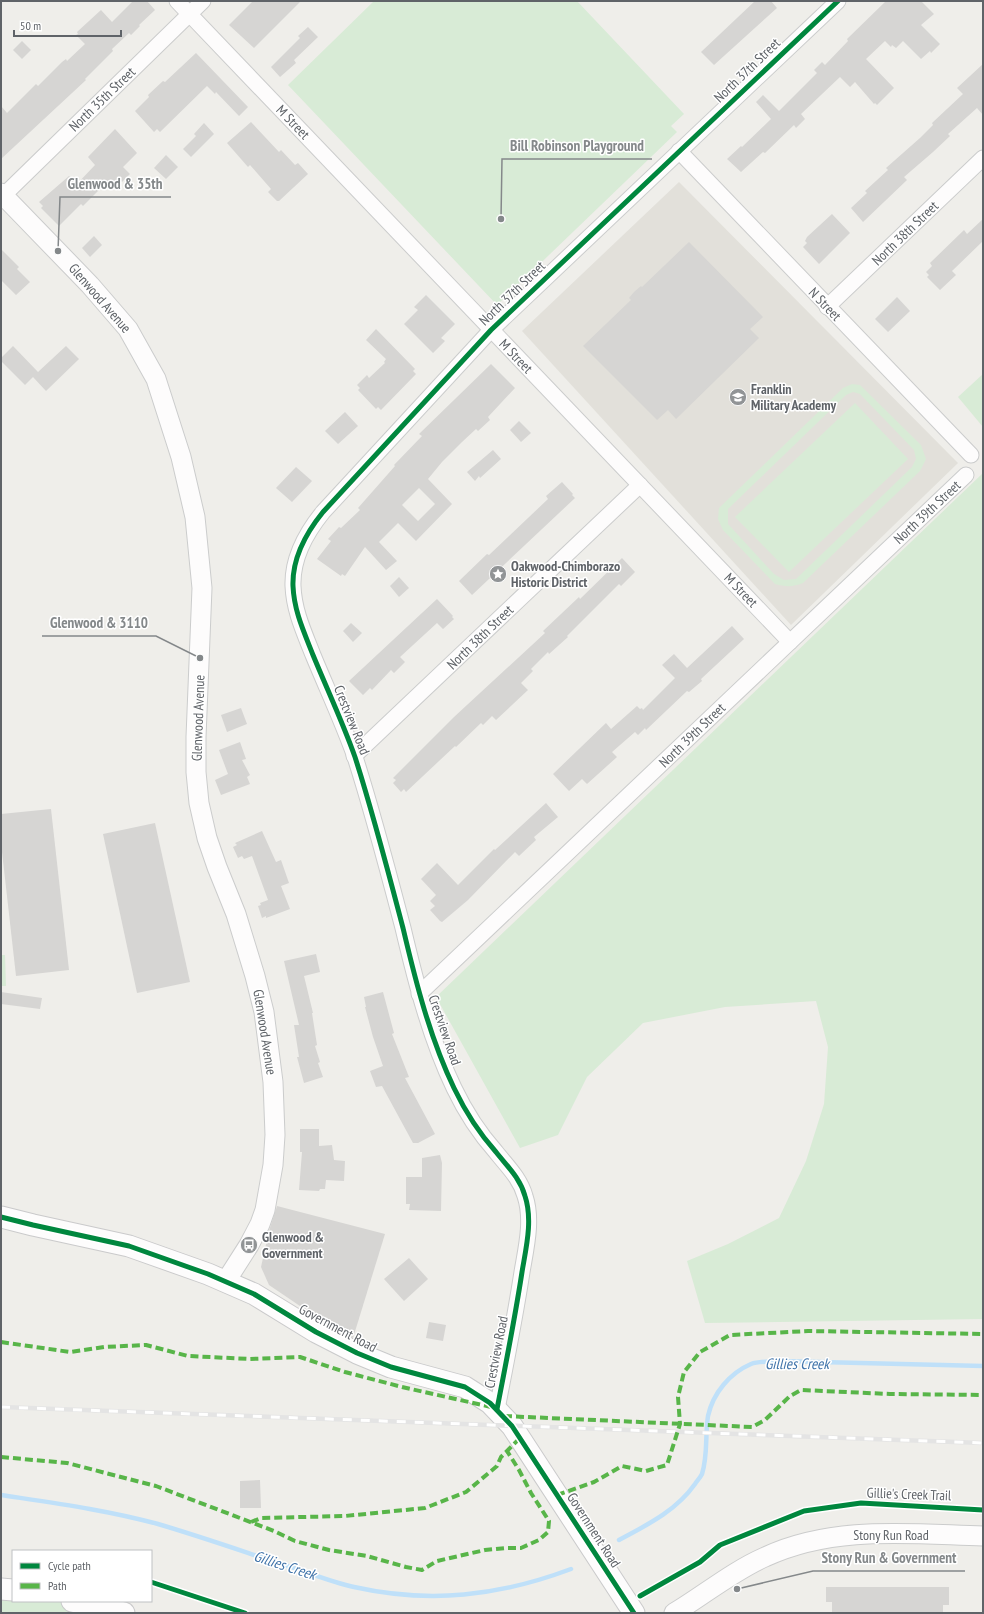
<svg xmlns="http://www.w3.org/2000/svg" width="984" height="1614" viewBox="0 0 984 1614" font-family="'PT Sans Narrow',sans-serif">
<style>
.education{fill:#e2e0da}
.green{fill:#d8ebd6;fill-rule:evenodd}
.lines{fill:none;stroke-linecap:round;stroke-linejoin:round}
.stream{stroke:#bfe0f9;stroke-width:4.5}
.building{fill:#d6d5d3;fill-rule:evenodd}
.minor-casing{stroke:#cbcccc;stroke-width:17}
.tertiary-casing{stroke:#cbcccc;stroke-width:21}
.secondary-casing{stroke:#cacacb;stroke-width:23}
.minor{stroke:#fdfcfc;stroke-width:15}
.tertiary{stroke:#fdfcfc;stroke-width:19}
.secondary{stroke:#fdfcfc;stroke-width:21}
.rail-casing{stroke:#e4e4e4;stroke-width:4.5}
.rail{stroke:#fff;stroke-width:3;stroke-dasharray:9;stroke-linecap:butt}
.quiet{stroke:#58b549;stroke-width:4;stroke-dasharray:8 4;stroke-linecap:butt}
.cycleway-casing{stroke:#fff;stroke-width:8}
.cycleway{stroke:#00873e;stroke-width:5}
.labels{text-anchor:middle;dominant-baseline:central;stroke-width:3;stroke-linejoin:round;paint-order:stroke}
.street-label{font-size:14px;fill:#5f6368;stroke:#fff}
.poi-label{font-size:14px;font-weight:bold;fill:#5f6368;stroke:#fff;text-anchor:start}
.water-label{font-size:15px;font-style:italic;fill:#4174aa;stroke:#fff}
.leader{fill:none;stroke:#84888a;stroke-width:1.5}
.callout-dot{fill:#84888a;stroke:#fff;stroke-width:1.5}
.callout-label{font-size:15px;text-anchor:middle;font-weight:bold;fill:#84888a;stroke:#fff;stroke-width:3;stroke-linejoin:round;paint-order:stroke}
</style>
<rect width="100%" height="100%" fill="#efeeea"/>
<path class="education" d="M679,182L958,463L791,625L522,331Z"/>
<g class="green">
<path d="M374,1H577L684,114L671,126L677,132L497,305L288,85Z"/>
<path d="M983,374V427L958,397Z"/>
<path d="M852,384L860,385L921,445L926,459L920,471L803,583C793,587 786,587 775,584L723,530L718,519L719,508L843,388ZM853,392L860,394L914,450L916,459L912,467L796,579L784,580L774,574L728,524V509L846,395Z"/>
<path d="M855,403L908,459L789,572L735,517Z"/>
<path d="M983,473V1319L705,1323L687,1261L728,1244L779,1218L806,1161L824,1104L828,1047L816,1001L725,1007L643,1023L587,1077L558,1135L520,1148L436,997Z"/>
<path d="M1,955H5L6,986H1Z"/>
<path d="M1,1589L13,1590V1601H72L124,1613H1Z"/>
</g>
<g class="lines">
<g class="stream">
<path d="M1,1495C54,1503 107,1510 158,1524C206,1538 253,1555 300,1570C317,1576 336,1583 354,1587C430,1604 499,1596 571,1569"/>
<path d="M619,1540C647,1525 676,1511 695,1484C697,1481 700,1478 702,1474C708,1456 705,1435 708,1416C713,1393 730,1373 751,1364C759,1361 771,1362 779,1361L983,1366"/>
</g>
</g>
<g class="building">
<path d="M133,1H147L155,10L139,25L140,26L131,35L129,33L112,49L113,51L85,79L86,80L1,159V106L7,113L36,84L38,86L62,62L66,59L67,61L85,44L76,35L78,34L77,32L101,10L112,22Z"/>
<path d="M253,1H301L254,48L229,25Z"/>
<path d="M755,1H771L777,8L714,65L701,52Z"/>
<path d="M886,1H921L934,14L921,25L940,44L931,53L930,51L921,59L903,41L896,48L892,45L891,47L885,41L866,59L894,88L877,105L875,103L874,104L855,82L850,87L840,77L801,114L805,119L796,128L794,125L765,153L763,152L741,172L727,159L741,146L742,147L771,119L756,102L763,95L779,111L817,73L814,70L822,62L825,65L848,41L847,39Z"/>
<path d="M308,27L318,37L294,60L296,63L280,77L271,67L300,38L298,36Z"/>
<path d="M22,41L31,50L22,59L13,50Z"/>
<path d="M196,53L248,107L239,116L216,92L215,94L207,86L160,132L157,129L154,132L135,111L149,97L148,95L163,81L165,82Z"/>
<path d="M983,64V115L977,108L948,134L950,136L933,152L904,177L907,180L863,222L851,208L867,193L865,191L888,170L886,168L920,138L933,125L932,123L963,94L957,88Z"/>
<path d="M251,122L279,152L281,150L295,165L298,163L308,174L279,201H277L268,192L271,189L250,165L248,167L227,143Z"/>
<path d="M204,123L214,134L191,157L183,149L196,136L194,134Z"/>
<path d="M115,129L137,153L123,167L130,174L122,182L120,180L115,185L111,182L103,189H100L83,206L81,204L59,226L41,208L43,206L39,202L69,176L77,184L95,165L88,157Z"/>
<path d="M166,155L178,167L166,179L154,168Z"/>
<path d="M832,214L850,233L819,264L803,247L807,243L805,241L807,237Z"/>
<path d="M983,219V241L952,271L956,275L940,290L927,277L929,275L926,272L932,266L930,263L964,230L967,234Z"/>
<path d="M94,236L102,245L90,257L82,248Z"/>
<path d="M689,242L763,317L750,329L759,338L676,419L668,410L657,420L583,346L631,300L629,298L634,292L641,286L642,287Z"/>
<path d="M1,249L19,267L17,269L30,282L16,295L1,280Z"/>
<path d="M426,295L455,324L441,338L445,341L433,353L404,324L418,310L414,307Z"/>
<path d="M897,297L910,311L888,332L875,319Z"/>
<path d="M376,329L415,369L413,371L416,374L381,410L378,407L376,409L358,390L360,388L357,385L367,375L369,378L385,363L384,362L386,359L366,340Z"/>
<path d="M13,346L38,372L66,346L79,359L46,391L33,377L25,385L1,361V358Z"/>
<path d="M491,364L515,388L488,417L490,420L478,431L476,429L462,442L442,462L428,479L452,504L416,541L398,523L379,542L397,561L386,570L365,547L345,576L342,574L341,576L317,559L331,541L328,539L339,527L341,528L360,510L358,508L395,466L394,465L422,436L419,434ZM419,488L435,504L418,521L402,505Z"/>
<path d="M345,412L358,426L338,444L325,431Z"/>
<path d="M519,421L531,433L521,442L510,430Z"/>
<path d="M493,450L501,459L480,478L479,476L475,481L467,472Z"/>
<path d="M296,467L312,481L292,502L276,488Z"/>
<path d="M562,482L573,494L572,495L575,498L472,595L459,581L487,554L489,555L508,537L548,499L546,496Z"/>
<path d="M622,558L635,572L621,586L619,584L567,636L568,637L549,654L548,652L531,669L533,671L521,683L528,690L496,720L492,716L483,725L481,723L456,747L455,746L406,792L404,789L401,792L393,783L396,780L393,778L454,717L545,633L543,631L579,597L580,599Z"/>
<path d="M399,577L409,588L399,597L390,586Z"/>
<path d="M437,599L453,616L452,617L454,619L443,629L437,623L400,657L405,662L394,673L391,670L372,690L370,688L363,695L349,681Z"/>
<path d="M351,623L362,633L353,642L343,631Z"/>
<path d="M732,626L744,639L701,679L702,681L689,692L687,691L646,730L645,728L638,735L635,732L612,752L617,757L587,784L582,779L569,791L553,774L606,723L611,729L637,706L640,709L642,708L643,710L675,678L662,665L674,654L687,668Z"/>
<path d="M241,708L247,724L227,732L221,715Z"/>
<path d="M240,742L246,759L242,760L250,775L247,777L250,784L221,795L215,780L228,774L219,750Z"/>
<path d="M546,803L558,817L534,837L536,840L519,856L515,852L468,900L442,922L440,921L430,910L435,906L430,901L436,895L421,879L437,863L458,885L494,849L495,850Z"/>
<path d="M51,809L69,970L16,976L1,843V814Z"/>
<path d="M155,823L190,982L137,993L103,834Z"/>
<path d="M262,831L276,862L281,860L289,883L281,886L290,909L266,918V916L262,918L258,906L261,905L260,903L268,900L252,856L244,859L242,856L238,858L233,847L237,845L235,843Z"/>
<path d="M316,954L320,972L304,976L313,1013H312L317,1045L315,1046L320,1062L318,1063L323,1077L304,1083L297,1057H299L294,1025H299L284,961Z"/>
<path d="M1,992L42,998L40,1009L1,1004Z"/>
<path d="M383,992L394,1033L392,1034L409,1077L405,1078L435,1134L418,1143H413L382,1086L376,1087L370,1071L383,1066L373,1037L365,1007H366L364,997Z"/>
<path d="M300,1129H319V1146L332,1145L334,1160L345,1161L344,1181L326,1180L325,1189H320L319,1191L299,1190L302,1152H300Z"/>
<path d="M440,1155L442,1163L441,1211L409,1210L410,1204H406V1177H422V1158Z"/>
<path d="M277,1206L385,1234L353,1338L328,1325L269,1285L261,1267L269,1231Z"/>
<path d="M409,1258L428,1279L404,1301L384,1279Z"/>
<path d="M429,1322L446,1325L443,1341L426,1338Z"/>
<path d="M260,1480L261,1508H240V1481Z"/>
<path d="M826,1587H949V1605H943V1613H832V1602H826Z"/>
</g>
<g class="lines">
<defs>
<g id="minor">
<path d="M177,1L790,642"/>
<path d="M679,151L971,455"/>
<path d="M1,198L203,1"/>
<path d="M827,307L983,158"/>
<path d="M354,756L640,485"/>
<path d="M419,994L966,475"/>
<path d="M497,1409C506,1363 515,1318 522,1272C526,1248 533,1220 525,1196C520,1178 507,1166 496,1152C479,1133 465,1111 454,1088C430,1038 416,983 403,928C388,871 373,813 355,757C343,723 327,689 313,655C304,632 294,611 293,586C292,558 306,533 323,512L491,330L838,1"/>
</g>
<g id="tertiary">
<path d="M1,193L90,285L128,329L156,379L181,457L195,517L202,588L196,737V772L199,803L207,838L217,867L236,914L255,976L264,1012L273,1082L275,1135L273,1165L265,1210L260,1224L249,1245L226,1281"/>
<path d="M674,1613C704,1595 733,1571 765,1557C833,1525 909,1534 983,1536"/>
</g>
<g id="secondary">
<path d="M1,1217L33,1225L129,1246L208,1274L254,1294L316,1332L357,1353L391,1367L465,1387L490,1403L512,1426L634,1613"/>
<path d="M1,1589L13,1590"/>
<path d="M72,1601L124,1613"/>
</g>
</defs>
<use href="#minor" class="minor-casing"/>
<use href="#tertiary" class="tertiary-casing"/>
<use href="#secondary" class="secondary-casing"/>
<use href="#minor" class="minor"/>
<use href="#tertiary" class="tertiary"/>
<use href="#secondary" class="secondary"/>
<defs>
<path id="rail" d="M1,1407L983,1443"/>
</defs>
<use href="#rail" class="rail-casing"/>
<use href="#rail" class="rail"/>
<g class="quiet">
<path d="M1,1342L70,1352L104,1347L146,1345L188,1356L250,1359L300,1357L345,1372L402,1387L491,1407"/>
<path d="M504,1416L752,1427L765,1420L790,1396L801,1390L890,1394L983,1395"/>
<path d="M1,1457L67,1463L156,1486L274,1531L295,1541L329,1550L367,1556L406,1567L422,1570L437,1561L485,1550L506,1548H521L539,1540L548,1532L549,1521L531,1493L519,1470L507,1451"/>
<path d="M557,1495L594,1482L622,1466L646,1471L667,1465L680,1424L678,1397L684,1372L700,1352L730,1335L808,1331L983,1334"/>
<path d="M251,1522L261,1518L345,1516L425,1508L466,1492L497,1466L501,1457L520,1438"/>
</g>
<defs>
<g id="cycleway">
<path d="M1,1217L33,1225L129,1246L208,1274L254,1294L316,1332L357,1353L391,1367L465,1387L490,1403L512,1426L634,1613"/>
<path d="M497,1409C506,1363 515,1318 522,1272C526,1248 533,1220 525,1196C520,1178 507,1166 496,1152C479,1133 465,1111 454,1088C430,1038 416,983 403,928C388,871 373,813 355,757C343,723 327,689 313,655C304,632 294,611 293,586C292,558 306,533 323,512L491,330L838,1"/>
<path d="M151,1582L245,1613"/>
<path d="M640,1596L700,1562L720,1545L804,1511L861,1503L983,1510"/>
</g>
</defs>
<use href="#cycleway" class="cycleway-casing"/>
<use href="#cycleway" class="cycleway"/>
</g>
<defs>
<symbol id="school-disc" viewBox="-11 -11 22 22"><circle r="9.5" fill="#919496" stroke="#fff"/><path d="M0-5L7-2L0 1L-7-2ZM-4 1L0 2.5L4 1V4Q0 6-4 4Z" fill="#fff"/></symbol>
<symbol id="sight-disc" viewBox="-11 -11 22 22"><circle r="9.5" fill="#919496" stroke="#fff"/><path d="M0-6L1.8-2.2L6-1.7L2.9 1.2L3.7 5.4L0 3.3L-3.7 5.4L-2.9 1.2L-6-1.7L-1.8-2.2Z" fill="#fff"/></symbol>
<symbol id="bus-disc" viewBox="-11 -11 22 22"><circle r="9.5" fill="#919496" stroke="#fff"/><path d="M-5-6H5V4H4V6H2V4H-2V6H-4V4H-5ZM-3.5-4V0h7V-4ZM-3.5 1.2v1.5H-2V1.2ZM2 1.2v1.5H3.5V1.2Z" fill="#fff"/></symbol>
</defs>
<g fill-rule="evenodd">
<use href="#school-disc" x="728" y="387" width="20" height="20"/>
<use href="#sight-disc" x="488" y="564" width="20" height="20"/>
<use href="#bus-disc" x="239" y="1235" width="20" height="20"/>
</g>
<g class="labels">
<g class="street-label">
<text transform="translate(747 70) rotate(-44)">North 37th Street</text>
<text transform="translate(102 99) rotate(-44)">North 35th Street</text>
<text transform="translate(293 122) rotate(46)">M Street</text>
<text transform="translate(905 233) rotate(-44)">North 38th Street</text>
<text transform="translate(512 293) rotate(-44)">North 37th Street</text>
<text transform="translate(100 298) rotate(49)">Glenwood Avenue</text>
<text transform="translate(825 304) rotate(46)">N Street</text>
<text transform="translate(516 356) rotate(46)">M Street</text>
<text transform="translate(927 512) rotate(-43)">North 39th Street</text>
<text transform="translate(741 590) rotate(46)">M Street</text>
<text transform="translate(480 637) rotate(-44)">North 38th Street</text>
<text transform="translate(198 718) rotate(-88)">Glenwood Avenue</text>
<text transform="translate(352 720) rotate(68)">Crestview Road</text>
<text transform="translate(692 735) rotate(-44)">North 39th Street</text>
<text transform="translate(445 1030) rotate(71)">Crestview Road</text>
<text transform="translate(265 1032) rotate(81)">Glenwood Avenue</text>
<text transform="translate(338 1328) rotate(28)">Government Road</text>
<text transform="translate(496 1352) rotate(-79)">Crestview Road</text>
<text transform="translate(909 1494) rotate(2)">Gillie's Creek Trail</text>
<text transform="translate(594 1530) rotate(57)">Government Road</text>
<text x="891" y="1535">Stony Run Road</text>
</g>
<g class="poi-label">
<text x="751" y="389">Franklin<tspan x="751" dy="16">Military Academy</tspan></text>
<text x="511" y="566">Oakwood-Chimborazo<tspan x="511" dy="16">Historic District</tspan></text>
<text x="262" y="1237">Glenwood &amp;<tspan x="262" dy="16">Government</tspan></text>
</g>
<g class="water-label">
<text x="797" y="1363">Gillies Creek</text>
<text transform="translate(285 1565) rotate(18)">Gillies Creek</text>
</g>
</g>
<path class="leader" d="M501 219L502 159H652M58 251L60 197H171M200 658L156 636H42M737 1589L813 1571H965"/>
<g class="callout-dot">
<circle cx="501" cy="219" r="4"/>
<circle cx="58" cy="251" r="4"/>
<circle cx="200" cy="658" r="4"/>
<circle cx="737" cy="1589" r="4"/>
</g>
<g class="callout-label">
<text x="577" y="151">Bill Robinson Playground</text>
<text x="115" y="189">Glenwood &amp; 35th</text>
<text x="99" y="628">Glenwood &amp; 3110</text>
<text x="889" y="1563">Stony Run &amp; Government</text>
</g>
<rect width="984" height="1614" fill="none" stroke="#5f6368" stroke-width="4"/>
<rect x="12" y="1550" width="140" height="52" fill="#ffffff" stroke="#bfc1c3"/>
<rect x="20" y="1563" width="20" height="6" fill="#00873e" stroke="#bfc1c3"/>
<text x="48" y="1570" font-size="12" fill="#5f6368">Cycle path</text>
<rect x="20" y="1583" width="20" height="6" fill="#58b549" stroke="#bfc1c3"/>
<text x="48" y="1590" font-size="12" fill="#5f6368">Path</text>
<path d="M14 30v6h107v-6" fill="none" stroke="#5f6368" stroke-width="2"/>
<text x="20" y="30" font-size="12" fill="#5f6368" stroke="#ffffff" stroke-width="3" paint-order="stroke">50 m</text>
</svg>
